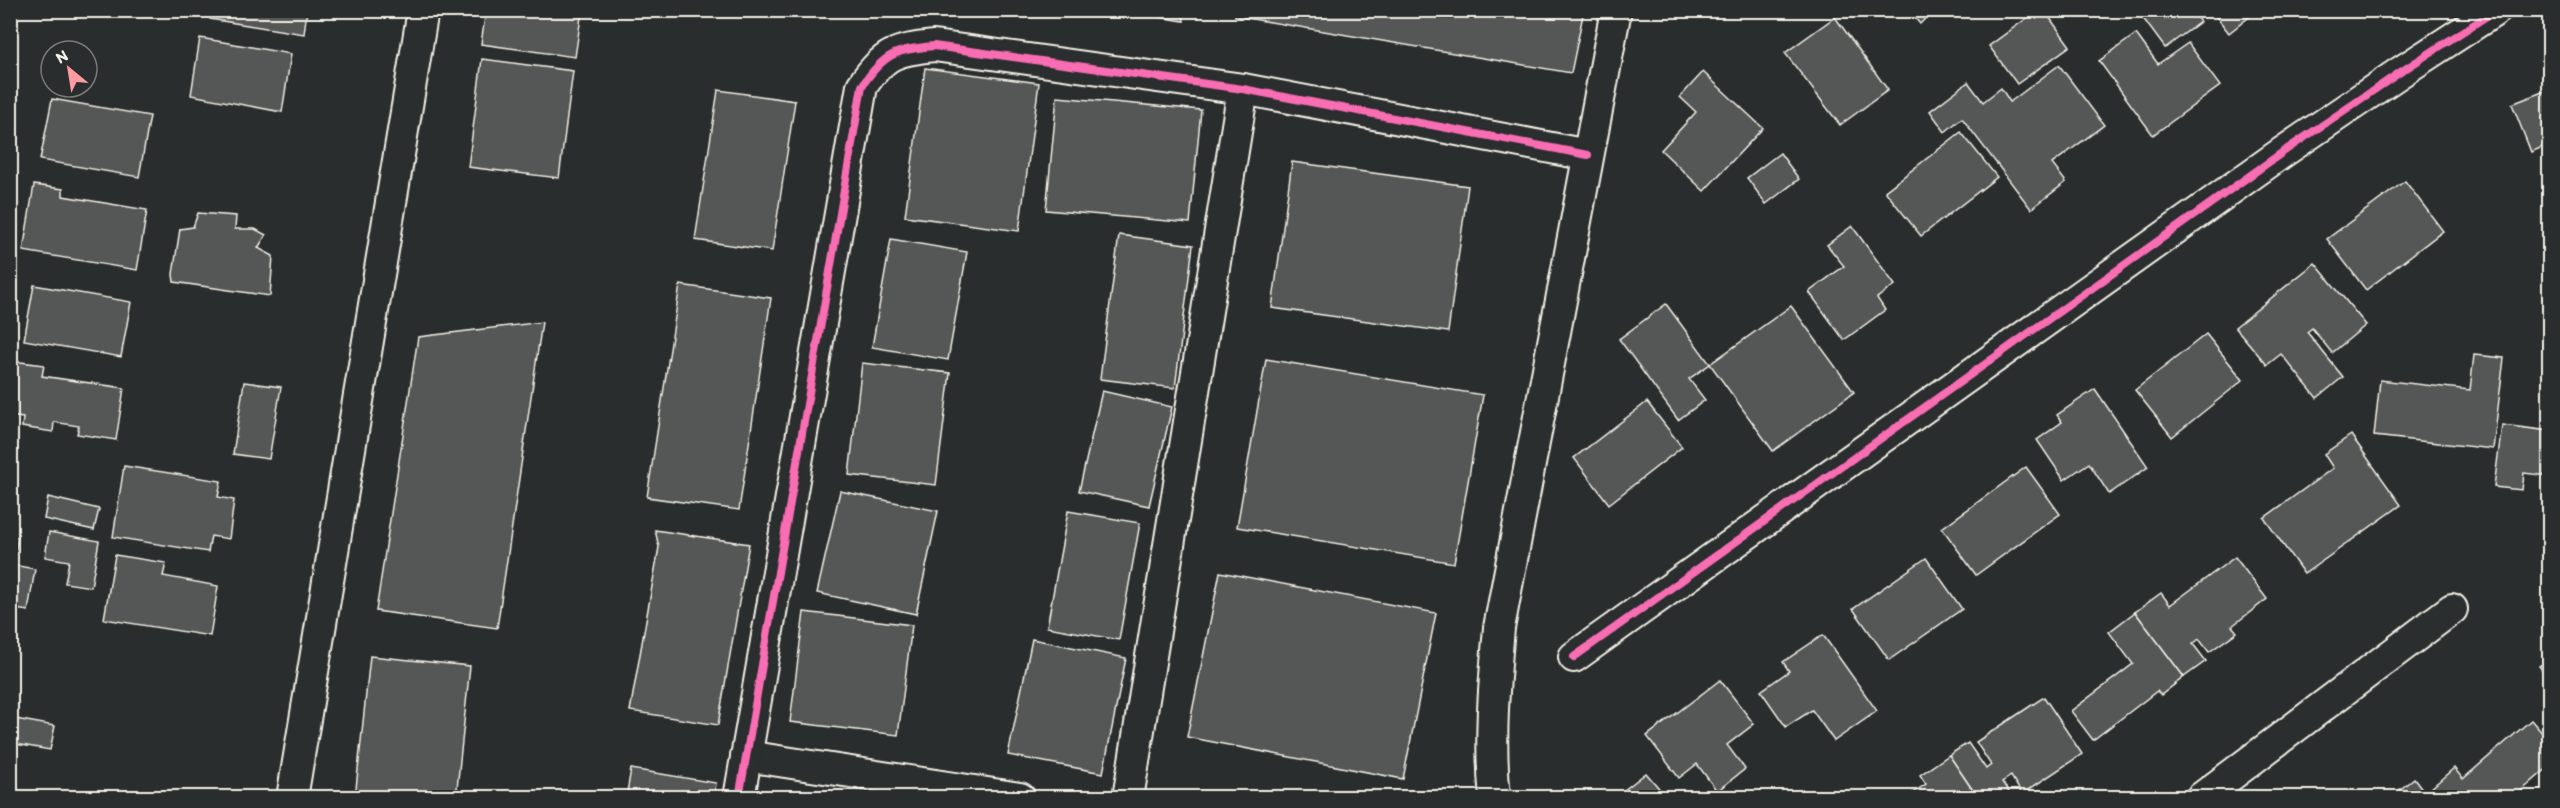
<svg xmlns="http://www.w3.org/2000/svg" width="2560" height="808" viewBox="0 0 2560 808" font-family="Itim,sans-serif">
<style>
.building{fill:#555756;stroke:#f4f1e8;stroke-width:1.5}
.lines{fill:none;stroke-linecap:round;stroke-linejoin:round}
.minor-casing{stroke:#f4f1e8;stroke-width:34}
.minor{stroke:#2a2d2e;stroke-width:30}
.cycleway-casing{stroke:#2a2d2e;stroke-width:11}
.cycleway{stroke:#f96db3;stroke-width:8}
</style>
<rect width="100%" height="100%" fill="#2a2d2e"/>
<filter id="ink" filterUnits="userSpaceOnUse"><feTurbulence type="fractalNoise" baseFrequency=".0167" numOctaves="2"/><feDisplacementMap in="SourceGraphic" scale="12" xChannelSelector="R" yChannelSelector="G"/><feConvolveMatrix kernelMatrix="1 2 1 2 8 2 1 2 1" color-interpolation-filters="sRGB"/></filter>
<g filter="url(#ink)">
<g class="building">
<path d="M211,10H307L304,34L210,19Z"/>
<path d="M486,10H582L575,57L481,44Z"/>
<path d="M1117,10H1183L1184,21Z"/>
<path d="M1235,10H1584L1571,73L1235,16Z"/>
<path d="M1908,10H1934L1920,24Z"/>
<path d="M2038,10H2044L2070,46L2017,84L1989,46Z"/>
<path d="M2137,10H2192L2200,22L2165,48Z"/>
<path d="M2211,10H2258L2229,33Z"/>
<path d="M1835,17L1888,90L1840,125L1785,53Z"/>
<path d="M2136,34L2158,64L2188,43L2220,86L2153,135L2099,61Z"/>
<path d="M200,38L291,54L282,112L191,95Z"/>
<path d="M482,59L573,71L559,178L468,167Z"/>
<path d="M2059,65L2104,125L2052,164L2066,182L2031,209L1962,118L1945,132L1930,111L1968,82L1983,102L2001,88L2010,102Z"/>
<path d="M925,68L1039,83L1019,231L905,216Z"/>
<path d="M1703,72L1763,128L1704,191L1661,150L1696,112L1680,97Z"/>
<path d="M2550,89V144L2531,152L2512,104Z"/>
<path d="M718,90L795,101L772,251L695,240Z"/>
<path d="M1057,97L1201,110L1190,223L1046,210Z"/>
<path d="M52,99L150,116L139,177L40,160Z"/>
<path d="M1961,132L1997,177L1921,236L1885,191Z"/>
<path d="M1780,153L1799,179L1766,204L1747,178Z"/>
<path d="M1292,162L1468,186L1448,332L1272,308Z"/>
<path d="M2405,181L2443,231L2366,290L2327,239Z"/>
<path d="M34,185L63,189V196L147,210L137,270L23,251Z"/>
<path d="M198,213L236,216L235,229H255L266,235L258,248L273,256L270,296L174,282L173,274L180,229L193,227Z"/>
<path d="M1852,226L1895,285L1877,298L1885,310L1844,340L1809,292L1844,266L1827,245Z"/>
<path d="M1119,235L1193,245L1175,388L1100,379Z"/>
<path d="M891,239L967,252L948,360L872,347Z"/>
<path d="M2315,263L2366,325L2332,353L2312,328L2307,332L2343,377L2317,398L2281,354L2267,365L2235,327Z"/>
<path d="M34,285L131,302L121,357L24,340Z"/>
<path d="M680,285L771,298L739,510L647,497Z"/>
<path d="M1666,304L1710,364L1689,379L1705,400L1678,420L1619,339Z"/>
<path d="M1791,306L1854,392L1773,451L1710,364Z"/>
<path d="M542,322L497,628L376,611L418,337Z"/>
<path d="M2206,334L2243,380L2172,437L2135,390Z"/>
<path d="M2474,355L2504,358L2493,449L2374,436L2380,380L2470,390Z"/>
<path d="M1266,359L1483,395L1454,563L1237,527Z"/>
<path d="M12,361L44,365L42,376L124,388L116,440L77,434L79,426L54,422L53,432L22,427L23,418L10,416Z"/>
<path d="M862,363L950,373L936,485L849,475Z"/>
<path d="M244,382L281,387L269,459L233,454Z"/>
<path d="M2095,389L2148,467L2109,494L2089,463L2064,480L2037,440L2062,422L2057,415Z"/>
<path d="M1102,391L1172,407L1149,506L1079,491Z"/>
<path d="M1647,402L1682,447L1609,504L1574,458Z"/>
<path d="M2502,425L2550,431V476L2524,473L2522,490L2494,487Z"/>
<path d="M2351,435L2401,505L2304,574L2264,518L2333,468L2324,454Z"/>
<path d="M124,466L221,481L218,497L234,500L229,539L211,536L208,552L113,537Z"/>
<path d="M2026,467L2060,514L1976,575L1942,528Z"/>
<path d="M840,491L938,511L916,614L817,593Z"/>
<path d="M48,497L99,509L94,530L44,519Z"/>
<path d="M1068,511L1140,523L1119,640L1047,627Z"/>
<path d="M655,530L749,544L718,725L630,711L659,547Z"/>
<path d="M49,532L99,541L91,587L65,583L69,561L45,557Z"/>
<path d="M10,536L18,537L13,565L35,569L28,611L10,608Z"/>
<path d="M115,555L166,563L163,576L218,586L210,636L104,619Z"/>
<path d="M2235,557L2267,599L2232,626L2237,632L2209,652L2199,639L2193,644L2206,661L2184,677L2135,612L2161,593L2170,605Z"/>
<path d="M1926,558L1962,609L1889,660L1853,609Z"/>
<path d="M1220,572L1436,613L1403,779L1187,737Z"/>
<path d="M804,612L912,625L898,735L790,722Z"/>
<path d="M2135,612L2184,677L2161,695L2157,691L2093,740L2071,711L2133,664L2109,632Z"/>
<path d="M1823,635L1877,711L1834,741L1812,710L1786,727L1761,691L1789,671L1783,662Z"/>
<path d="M1032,639L1126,658L1103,773L1008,755Z"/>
<path d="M370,656L470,666L456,798H355Z"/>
<path d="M2550,659V680L2539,666Z"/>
<path d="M1720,680L1754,724L1727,745L1745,769L1717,791L1697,764L1679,778L1647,736Z"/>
<path d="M2044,697L2082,754L2022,794L2011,776L2002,782L2013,798H1978L1949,755L1968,743L1986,769L1991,765L1976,742Z"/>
<path d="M10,718L55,726L50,750L10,743Z"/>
<path d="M2531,720L2550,742V766L2513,798H2437L2430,789L2454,768L2463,779Z"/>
<path d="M1949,755L1978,798H1905L1926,784L1920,775Z"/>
<path d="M631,769L716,783L714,798H626Z"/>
<path d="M1646,773L1663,793L1657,798H1614Z"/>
<path d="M2414,778L2429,798H2390Z"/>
<path d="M773,791L812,798H772Z"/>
</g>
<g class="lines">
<defs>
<g id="minor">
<path d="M1574,657L2283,152L2399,73L2496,10"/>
<path d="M746,756L1020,798"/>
<path d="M292,798L423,10"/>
<path d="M739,798L862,86C884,53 896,50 934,46L1243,89L1588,155"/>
<path d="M1128,798L1243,89"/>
<path d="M1495,798C1489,741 1494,685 1499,628L1616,10"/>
<path d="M2201,798L2452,609"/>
</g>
</defs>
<use href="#minor" class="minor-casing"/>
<use href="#minor" class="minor"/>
<defs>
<g id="cycleway">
<path d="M1574,657L2283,152L2399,73L2496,10"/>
<path d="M739,798L862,86C884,53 896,50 934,46L1243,89L1588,155"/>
</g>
</defs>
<use href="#cycleway" class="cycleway-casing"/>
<use href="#cycleway" class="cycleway"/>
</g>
</g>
<rect width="2560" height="808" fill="none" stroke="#2a2d2e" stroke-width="36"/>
<rect x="18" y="18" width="2524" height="772" fill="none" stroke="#f4f1e8" stroke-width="2" filter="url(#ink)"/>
<g transform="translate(69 69) rotate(330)"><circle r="28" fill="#2a2d2e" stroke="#7b7b78" stroke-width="1.5"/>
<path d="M0-4.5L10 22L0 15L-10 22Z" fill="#ff9aa2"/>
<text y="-9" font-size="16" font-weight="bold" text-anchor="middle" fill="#f4f1e8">N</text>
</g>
</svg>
